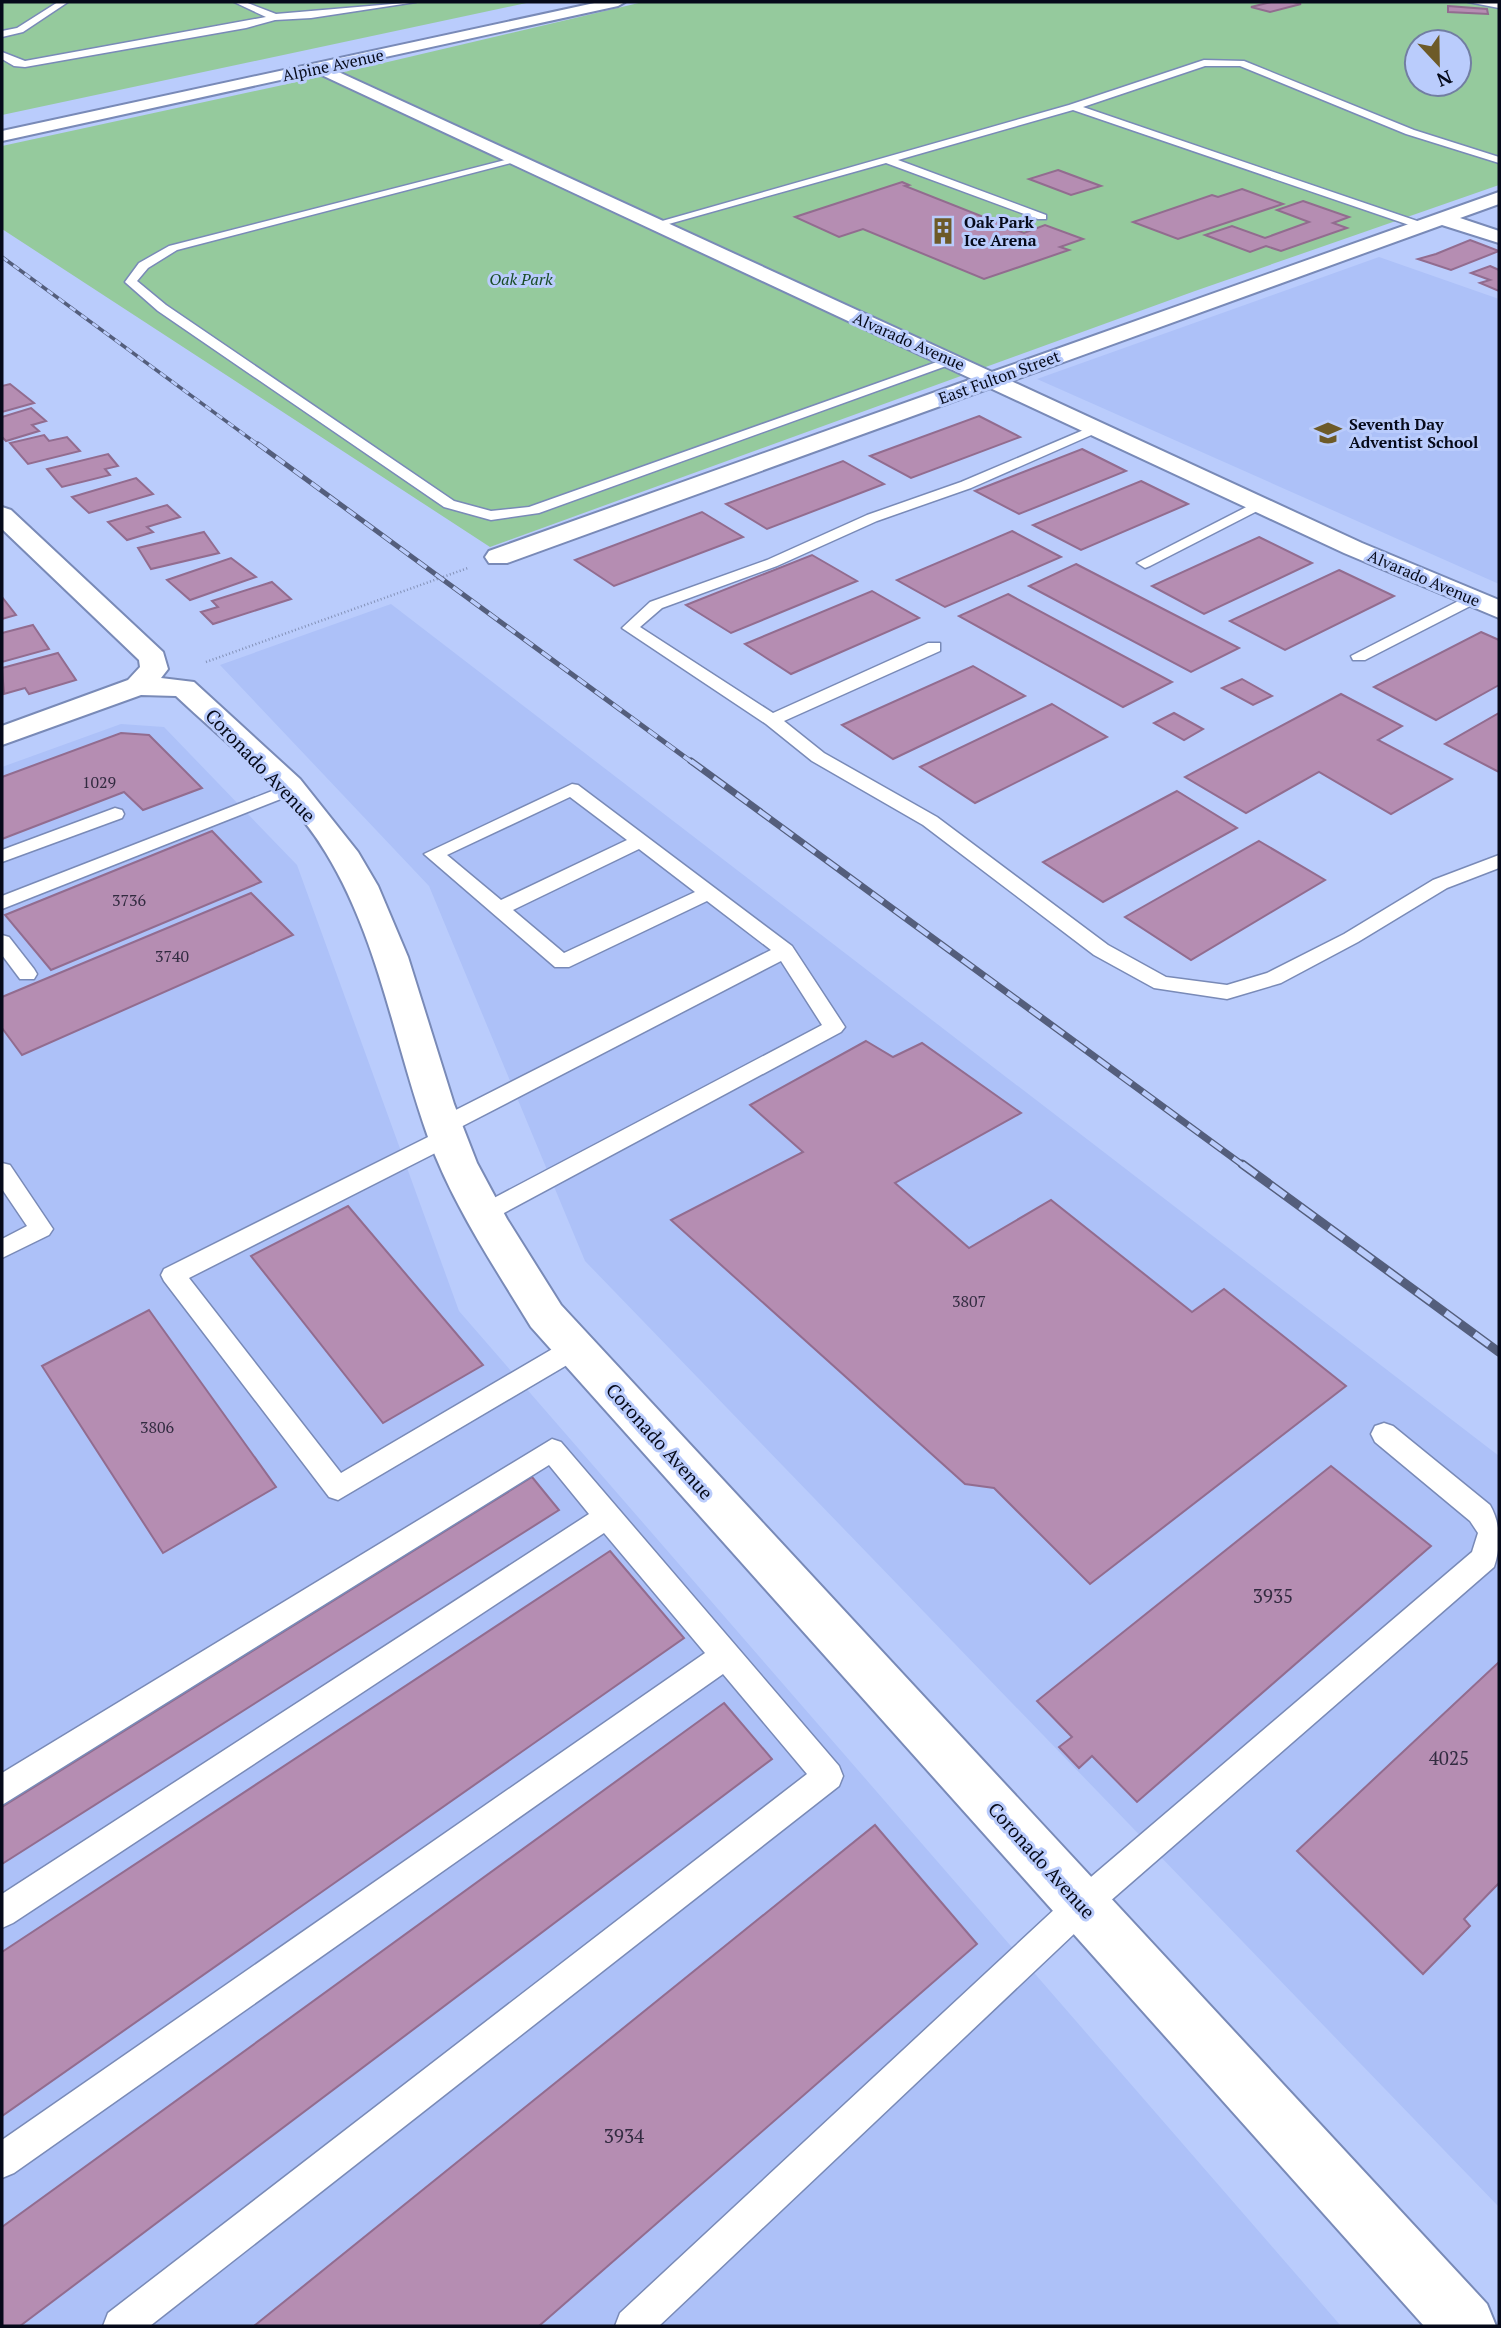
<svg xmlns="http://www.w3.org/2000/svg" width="1501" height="2328" viewBox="0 0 1501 2328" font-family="'PT Serif',serif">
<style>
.built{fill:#adc1f8}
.green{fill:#95ca9d;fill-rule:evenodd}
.building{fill:#b58db2;stroke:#926c8f;stroke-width:2}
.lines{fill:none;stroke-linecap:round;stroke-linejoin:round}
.lane-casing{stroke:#798ab7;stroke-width:3}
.street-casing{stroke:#798ab7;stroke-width:4}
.secondary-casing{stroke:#798ab7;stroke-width:4}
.path{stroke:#8391b7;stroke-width:2.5;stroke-dasharray:1 2.5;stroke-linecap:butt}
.lane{fill:#fff;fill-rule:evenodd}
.street{fill:#fff;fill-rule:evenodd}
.secondary{fill:#fff;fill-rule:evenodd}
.rail-far3-casing{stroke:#545e7c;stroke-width:3.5}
.rail-far2-casing{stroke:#545e7c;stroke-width:5}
.rail-far1-casing{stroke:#545e7c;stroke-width:7}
.rail-casing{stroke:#545e7c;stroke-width:9}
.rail-far3{stroke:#baccfc;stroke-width:2.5;stroke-dasharray:7;stroke-linecap:butt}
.rail-far2{stroke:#baccfc;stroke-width:3.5;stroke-dasharray:11;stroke-linecap:butt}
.rail-far1{stroke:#baccfc;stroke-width:4.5;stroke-dasharray:14;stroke-linecap:butt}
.rail{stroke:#baccfc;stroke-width:6;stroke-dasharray:18;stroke-linecap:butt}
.labels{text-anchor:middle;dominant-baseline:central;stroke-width:6;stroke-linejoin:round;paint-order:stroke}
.far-street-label{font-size:16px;fill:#060a1a;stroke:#baccfc}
.far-poi-label{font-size:16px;font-weight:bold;fill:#060a1a;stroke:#baccfc;text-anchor:start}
.far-park-label{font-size:16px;font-style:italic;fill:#1a4d27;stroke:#baccfc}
.number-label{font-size:16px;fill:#322b40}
.street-label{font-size:19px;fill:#060a1a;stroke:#baccfc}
.near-number-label{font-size:19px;fill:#322b40}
</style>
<rect width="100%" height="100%" fill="#baccfc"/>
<g class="built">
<path d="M1379,257L1499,299V584L1037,379Z"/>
<path d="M391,604L1499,1456V2207L585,1261L429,886L220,665Z"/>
<path d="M121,724L164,727L297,865L459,1311L1341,2326H2V767Z"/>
</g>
<g class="green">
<path d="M2,2H531L2,115Z"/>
<path d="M643,2H1499V185L1195,291L490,547L2,229V146L375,65ZM1417,42H1459V84H1417Z"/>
</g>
<g class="building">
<path d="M1271,2H1293L1301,4L1270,12L1251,7Z"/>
<path d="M1448,6L1487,9L1488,14L1448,12Z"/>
<path d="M1058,170L1101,186L1071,195L1029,179Z"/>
<path d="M902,182L909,185L905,186L1024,233L1045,225L1083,239L1060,247L1069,250L984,279L863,229L839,237L795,217Z"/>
<path d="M1242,189L1283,204L1178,239L1133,222L1212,195L1218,197Z"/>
<path d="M1303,201L1349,217L1333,223L1347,228L1281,251L1266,246L1250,252L1205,235L1232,226L1265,238L1309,222L1277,210Z"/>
<path d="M1470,240L1499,251L1451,270L1418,259L1436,254Z"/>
<path d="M1490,266L1499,270V291L1480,283L1490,280L1471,273Z"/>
<path d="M10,384L34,403L2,412V386Z"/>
<path d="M31,408L46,421L32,425L39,431L6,441L2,437V417Z"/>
<path d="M979,416L1020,437L911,478L870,456Z"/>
<path d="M44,435L49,441L67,437L80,451L28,464L10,443Z"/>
<path d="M1082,449L1126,471L1019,514L975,491Z"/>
<path d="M108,454L118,466L105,469L110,475L62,487L47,469Z"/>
<path d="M843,461L884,484L767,529L726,504Z"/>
<path d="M136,478L153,494L89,513L72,497Z"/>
<path d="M1141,481L1188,504L1081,550L1033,525Z"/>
<path d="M167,505L180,517L147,527L153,532L127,540L108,522Z"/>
<path d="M702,512L743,537L614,586L575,560Z"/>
<path d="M1012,531L1061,557L945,607L897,580Z"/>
<path d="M204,532L219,553L151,569L138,548Z"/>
<path d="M1259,537L1312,563L1204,614L1152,586Z"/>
<path d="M812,555L857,581L731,633L686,605Z"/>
<path d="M231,558L256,577L190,600L167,580Z"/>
<path d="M1076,564L1239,648L1191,672L1029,586Z"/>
<path d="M1339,570L1394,596L1285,650L1230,621Z"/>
<path d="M272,582L291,599L213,624L201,612L218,607L212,601Z"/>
<path d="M872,591L919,618L791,674L745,644Z"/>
<path d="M1008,594L1172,682L1123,707L959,616Z"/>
<path d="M2,597L16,615L2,619Z"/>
<path d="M33,625L49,649L2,662V633Z"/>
<path d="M1481,632L1499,640V685L1436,720L1374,687Z"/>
<path d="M58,653L76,680L29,694L25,688L4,694L2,668Z"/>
<path d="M973,666L1025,696L893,759L842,725Z"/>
<path d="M1242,679L1272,696L1253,705L1222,688Z"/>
<path d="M1341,694L1402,726L1378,740L1452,779L1391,814L1319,772L1246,813L1185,777Z"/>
<path d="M1052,704L1107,737L975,803L920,767Z"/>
<path d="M1174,713L1203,729L1184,740L1154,723Z"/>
<path d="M1499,713V772L1445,744Z"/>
<path d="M121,733L149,735L202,788L143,810L124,792L2,839V777Z"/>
<path d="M1177,791L1237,828L1103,902L1043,862Z"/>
<path d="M212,831L261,882L51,970L5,915Z"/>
<path d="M1259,841L1325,880L1191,960L1125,917Z"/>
<path d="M251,893L293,935L22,1055L2,1028V997Z"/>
<path d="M866,1041L893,1057L922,1043L1021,1113L895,1183L969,1248L1051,1200L1192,1312L1224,1289L1346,1386L1090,1584L994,1488L965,1484L671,1220L803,1152L750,1105Z"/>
<path d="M348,1206L483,1365L383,1423L251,1256Z"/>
<path d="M149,1310L276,1487L163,1553L42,1366Z"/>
<path d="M1331,1466L1431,1546L1137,1802L1092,1756L1079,1768L1059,1747L1072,1737L1037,1701Z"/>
<path d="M532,1477L559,1510L2,1864V1807Z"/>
<path d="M610,1551L684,1638L2,2116V1952Z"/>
<path d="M1499,1662V1883L1464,1919L1470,1926L1423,1974L1297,1851Z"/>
<path d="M724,1703L772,1759L20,2326H2V2227Z"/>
<path d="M875,1825L977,1944L539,2326H254Z"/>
</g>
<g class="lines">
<defs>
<g id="lane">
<path d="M58,2H68L23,32L2,37V31L17,28Z"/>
<path d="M234,2H245L276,14L416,2L311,18L275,20L246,28L25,67L14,66L2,59V52L25,61L266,17Z"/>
<path d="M1468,2H1499V8Z"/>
<path d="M1204,60L1244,61L1414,130L1499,157V163L1406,134L1240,66H1205L1083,107L1426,224V228H1418L1073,110L898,160L1046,215V219H1038L886,163L658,227L648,225L1069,105Z"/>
<path d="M513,158L522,160L177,250L148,268L137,281L166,305L454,501L491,511L529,507L948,358L960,361L539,513L491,520L444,507L158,311L125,282L139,263L169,246Z"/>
<path d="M1093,426L1105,429L971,488L877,521L777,566L662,608L640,627L773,713L928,643H940V651L784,721L824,753L937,817L1108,945L1166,977L1227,985L1267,973L1344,934L1433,880L1499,855V868L1447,888L1358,942L1281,983L1227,999L1154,988L1094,955L923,825L812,761L766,724L622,628L650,602L767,560L867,515L961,482Z"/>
<path d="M1260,500L1265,501V507L1150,566L1145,568L1137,563Z"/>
<path d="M1474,593L1480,595V601L1365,660H1353L1351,656Z"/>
<path d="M290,784L299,789L296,793L2,909V896Z"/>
<path d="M572,784L578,785L792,946L845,1027L841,1032L491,1220L483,1223L475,1220L471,1214L475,1208L822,1025L781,961L453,1131L458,1137L455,1143L189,1278L341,1473L566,1341L575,1338L584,1341L587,1348L584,1355L338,1500L329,1497L164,1281L161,1275L164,1269L438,1132L433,1126L436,1120L771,950L707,901L569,967H555L424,854ZM570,797L627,840L501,900L447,855ZM639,849L695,892L564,953L513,910Z"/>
<path d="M115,808L122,810L124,814L122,818L2,862V850Z"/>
<path d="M2,935L9,937L34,969L37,974L34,979H20L2,955Z"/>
<path d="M2,1163L10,1165L53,1229L49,1235L2,1258V1239L27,1226L2,1189Z"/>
<path d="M1384,1423L1393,1426L1490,1505C1501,1524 1501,1547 1494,1567L1093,1916L659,2326H615L620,2313L1071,1894L1472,1552L1478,1533L1470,1521L1375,1442L1371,1434L1375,1426Z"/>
<path d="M552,1439L561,1442L839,1766L843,1776L839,1786L150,2326H103L108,2313L807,1774L723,1674L14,2173L2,2178V2140L705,1653L604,1533L13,1923L2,1928V1894L589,1514L549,1465L2,1805V1773Z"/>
</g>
<g id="street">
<path d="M319,63L992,372L1499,192V204L1460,218L1499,231V243L1442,225L1011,381L1362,543L1499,600V618L1344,553L990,388L507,563H489L485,557L489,551L972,379L313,71L311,68Z"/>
<path d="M2,507L11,510L163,652L168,669L161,678L194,682L300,779L358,852L378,886L408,957L454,1104L477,1163L507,1219L561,1305L1487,2304L1496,2326H1424L531,1327C494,1266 452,1204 428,1137C394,1042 379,940 326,853C289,791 228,745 176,696L141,695L2,745V726L128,680L140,667L139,660L2,529Z"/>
</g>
<path id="secondary" d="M599,2H625L618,6L2,141V131Z"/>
</defs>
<use href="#lane" class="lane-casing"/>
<use href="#street" class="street-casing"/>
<use href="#secondary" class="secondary-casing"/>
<path class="path" d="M206,662L468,568"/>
<use href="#lane" class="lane"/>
<use href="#street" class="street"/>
<use href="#secondary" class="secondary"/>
<defs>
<path id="rail-far3" d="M2,257L260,446"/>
<path id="rail-far2" d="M258,444L693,763"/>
<path id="rail-far1" d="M691,761L1244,1166"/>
<path id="rail" d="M1242,1164L1499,1352"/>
</defs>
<use href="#rail-far3" class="rail-far3-casing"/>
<use href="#rail-far2" class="rail-far2-casing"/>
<use href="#rail-far1" class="rail-far1-casing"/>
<use href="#rail" class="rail-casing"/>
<use href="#rail-far3" class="rail-far3"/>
<use href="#rail-far2" class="rail-far2"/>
<use href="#rail-far1" class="rail-far1"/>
<use href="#rail" class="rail"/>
</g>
<defs>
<symbol id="building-bare" viewBox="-9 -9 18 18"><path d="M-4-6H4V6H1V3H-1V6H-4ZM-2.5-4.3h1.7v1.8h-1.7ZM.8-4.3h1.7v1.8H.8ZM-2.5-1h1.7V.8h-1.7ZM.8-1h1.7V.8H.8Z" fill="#6d5a28" stroke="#baccfc" stroke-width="2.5" paint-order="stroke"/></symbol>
<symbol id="school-bare" viewBox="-9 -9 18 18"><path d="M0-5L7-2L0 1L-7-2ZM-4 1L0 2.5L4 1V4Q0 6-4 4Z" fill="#6d5a28" stroke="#baccfc" stroke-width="2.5" paint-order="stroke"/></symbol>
</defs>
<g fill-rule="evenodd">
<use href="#building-bare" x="924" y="212" width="38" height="38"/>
<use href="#school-bare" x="1309" y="414" width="38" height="38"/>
</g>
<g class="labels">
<g class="far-street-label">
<text transform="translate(333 65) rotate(-12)">Alpine Avenue</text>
<text transform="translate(909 341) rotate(24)">Alvarado Avenue</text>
<text transform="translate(999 377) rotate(-20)">East Fulton Street</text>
<text transform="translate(1424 578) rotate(23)">Alvarado Avenue</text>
</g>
<g class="far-poi-label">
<text x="964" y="222">Oak Park<tspan x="964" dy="18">Ice Arena</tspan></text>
<text x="1349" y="424">Seventh Day<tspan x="1349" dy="18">Adventist School</tspan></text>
</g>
<g class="far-park-label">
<text x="521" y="279">Oak Park</text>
</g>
<g class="number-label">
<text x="99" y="782">1029</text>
<text x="129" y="900">3736</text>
<text x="172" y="956">3740</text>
<text x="969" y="1301">3807</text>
<text x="157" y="1427">3806</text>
</g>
<g class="street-label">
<text transform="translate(261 765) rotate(46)">Coronado Avenue</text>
<text transform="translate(660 1441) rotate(48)">Coronado Avenue</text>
<text transform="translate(1042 1860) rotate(48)">Coronado Avenue</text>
</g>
<g class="near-number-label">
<text x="1273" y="1595">3935</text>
<text x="1449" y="1757">4025</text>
<text x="624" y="2135">3934</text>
</g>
</g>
<rect width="1501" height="2328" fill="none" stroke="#060a1a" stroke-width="7"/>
<g transform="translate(1438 63) rotate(158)"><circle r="33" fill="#baccfc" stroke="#727ea2" stroke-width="2"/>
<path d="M0-5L12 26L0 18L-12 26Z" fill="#6d5a28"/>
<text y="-10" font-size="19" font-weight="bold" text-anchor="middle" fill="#060a1a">N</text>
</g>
</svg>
